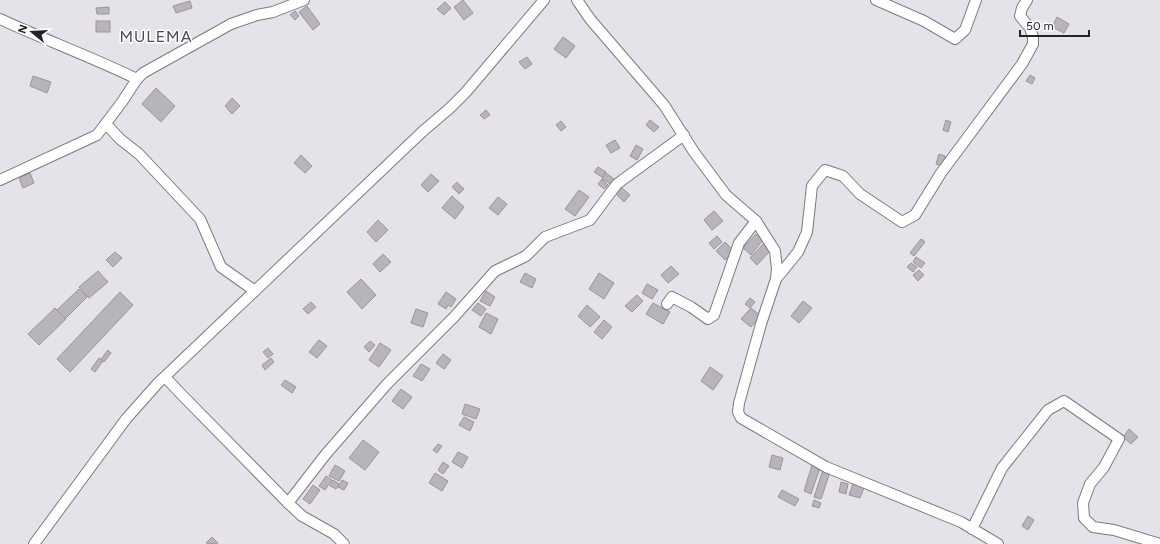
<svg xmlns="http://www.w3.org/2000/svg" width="1160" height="544" viewBox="0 0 1160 544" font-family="Figtree,sans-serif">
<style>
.building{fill:#b8b4bb;stroke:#99959b}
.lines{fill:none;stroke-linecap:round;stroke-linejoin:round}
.street-casing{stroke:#7d797f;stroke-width:12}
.street{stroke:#fff;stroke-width:10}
.labels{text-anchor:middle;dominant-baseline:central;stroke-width:3;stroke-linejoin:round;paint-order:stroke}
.quarter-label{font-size:16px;letter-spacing:1px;fill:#4b484d;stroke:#fff}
</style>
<rect width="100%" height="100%" fill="#e6e2e9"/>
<g class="building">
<path d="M463,0L473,13L464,20L454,7Z"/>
<path d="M190,1L192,8L176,13L173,6Z"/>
<path d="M445,2L451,8L444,15L437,9Z"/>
<path d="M307,6L320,24L313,30L299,12Z"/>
<path d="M109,7V14H97L96,8Z"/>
<path d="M295,11L299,16L295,20L290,15Z"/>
<path d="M1057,17L1069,24L1064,33L1052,27Z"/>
<rect x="96" y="21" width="14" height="11"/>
<path d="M563,37L575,46L566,58L554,49Z"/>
<path d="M527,57L532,64L525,69L519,62Z"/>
<path d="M1030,75L1035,78L1032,84L1026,81Z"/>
<path d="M33,76L51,82L47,93L30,86Z"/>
<path d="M156,88L175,106L161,122L142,104Z"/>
<path d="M232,98L240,106L232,114L225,106Z"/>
<path d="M486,110L490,115L484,119L480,115Z"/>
<path d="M650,120L659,127L654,132L646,125Z"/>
<path d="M946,120L951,122L948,132L943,130Z"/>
<path d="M561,121L566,127L561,131L556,125Z"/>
<path d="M615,140L620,148L611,153L606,145Z"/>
<path d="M636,145L643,149L637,160L630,156Z"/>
<path d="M939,154L945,156L942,166L936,164Z"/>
<path d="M301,155L312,166L305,173L294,163Z"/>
<path d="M598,167L606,172L602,177L594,172Z"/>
<path d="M30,173L34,183L23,188L19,178Z"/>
<path d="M606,173L614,179L610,184L602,178Z"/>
<path d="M431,174L439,181L428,192L421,185Z"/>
<path d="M602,179L608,185L604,189L598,184Z"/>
<path d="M457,182L464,189L459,194L452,187Z"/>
<path d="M621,187L630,195L624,202L615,193Z"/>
<path d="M579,190L589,197L575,216L565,209Z"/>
<path d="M452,196L464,207L455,219L442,208Z"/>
<path d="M498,197L507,204L498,215L489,208Z"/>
<path d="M714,211L723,221L712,230L704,220Z"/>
<path d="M378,220L388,230L376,242L367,232Z"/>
<path d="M756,234L763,240L751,255L743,248Z"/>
<path d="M717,236L722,242L714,249L709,243Z"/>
<path d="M921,239L925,242L914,256L910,253Z"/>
<path d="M725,242L734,251L725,260L716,251Z"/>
<path d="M764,243L771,250L757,265L750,258Z"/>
<path d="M115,252L122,258L113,267L106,260Z"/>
<path d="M383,254L391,262L380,272L373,264Z"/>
<path d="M916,257L925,263L921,268L913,262Z"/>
<path d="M911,263L917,267L913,272L907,267Z"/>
<path d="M671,266L679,274L668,283L661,275Z"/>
<path d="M919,270L924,275L918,281L913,275Z"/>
<path d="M98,271L108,282L89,298L79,287Z"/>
<path d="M525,273L536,279L532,288L520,282Z"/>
<path d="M599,273L614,283L604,299L589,289Z"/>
<path d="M361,279L376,295L362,309L347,292Z"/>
<path d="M647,284L658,290L652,299L642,293Z"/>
<path d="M79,289L87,297L65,319L57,310Z"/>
<path d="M486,291L495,297L490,306L480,301Z"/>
<path d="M120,292L133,305L70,372L57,359Z"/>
<path d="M446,292L456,299L451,307L448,305L446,309L438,304Z"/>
<path d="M637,295L643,301L632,312L625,306Z"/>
<path d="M750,298L755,302L750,308L745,304Z"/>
<path d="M803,301L812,308L799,323L791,316Z"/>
<path d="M311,302L316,307L308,314L303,309Z"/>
<path d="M478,303L486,309L481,316L472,310Z"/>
<path d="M653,303L670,312L663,324L646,314Z"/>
<path d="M587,305L600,317L590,327L578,316Z"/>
<path d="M55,308L66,319L39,345L28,334Z"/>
<path d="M751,308L761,316L751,327L741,319Z"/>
<path d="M416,309L428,313L423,327L411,323Z"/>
<path d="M486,313L498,319L491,334L479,327Z"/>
<path d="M604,320L612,327L602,339L594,332Z"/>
<path d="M319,340L327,346L317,358L309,352Z"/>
<path d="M370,341L375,345L369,352L364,347Z"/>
<path d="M380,343L391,350L379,367L369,360Z"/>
<path d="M268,348L273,354L268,358L263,352Z"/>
<path d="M108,350L111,353L104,362L101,359Z"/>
<path d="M443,354L451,360L444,369L436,363Z"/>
<path d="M99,358L103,361L95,372L91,369Z"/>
<path d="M271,358L274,362L265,370L262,365Z"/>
<path d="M421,364L430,369L422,381L413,376Z"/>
<path d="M710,367L723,376L713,390L701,381Z"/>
<path d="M285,380L296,387L292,393L281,385Z"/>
<path d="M401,389L412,397L403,409L392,401Z"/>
<path d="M465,404L480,409L476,419L462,414Z"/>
<path d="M464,417L474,422L470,431L459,425Z"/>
<path d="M1129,429L1138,437L1131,444L1123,437Z"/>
<path d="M363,440L379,452L365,470L349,458Z"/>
<path d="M438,444L442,446L437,453L433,450Z"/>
<path d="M458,452L468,457L462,468L452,462Z"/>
<path d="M772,455L783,458L780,470L769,467Z"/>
<path d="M443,462L449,466L443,474L438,470Z"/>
<path d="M335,465L345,471L339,481L329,476Z"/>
<path d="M812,465L820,468L811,494L804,491Z"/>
<path d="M823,470L830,472L821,499L814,497Z"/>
<path d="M435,473L448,481L442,491L429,483Z"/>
<path d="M326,476L332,480L325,490L319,486Z"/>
<path d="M333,480L339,484L336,489L330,486Z"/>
<path d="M342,480L348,483L344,490L338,487Z"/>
<path d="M841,482L848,484L846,494L839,492Z"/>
<path d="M853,484L864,488L860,498L849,495Z"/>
<path d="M313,485L320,490L310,504L303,499Z"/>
<path d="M782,490L799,499L795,506L778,497Z"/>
<path d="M814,500L821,503L819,508L812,506Z"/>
<path d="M1028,516L1034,520L1028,530L1022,526Z"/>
<path d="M212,537L218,543L217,544L206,543Z"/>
</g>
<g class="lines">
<defs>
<g id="street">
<path d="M577,0L590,19L664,105L694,152L726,195L756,221L775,251L777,269L776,279L761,324L739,403L738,412L741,418L826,467L961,522L998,544"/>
<path d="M876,0L924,21L955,39L965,30L976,0"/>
<path d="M0,19C45,40 92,57 137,79"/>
<path d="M106,124L120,139L139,154L200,219L221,267L255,291"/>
<path d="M0,180L97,135L122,102L137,79L143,73L231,24L257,15L273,12L304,0"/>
<path d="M776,279L798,252L807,232L812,186L825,170L843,176L860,194L902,222L915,215L941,173L1022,64L1033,44V37L1030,28L1020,16L1022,8L1027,0"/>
<path d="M667,304L672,297L691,307L708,319L714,315L739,243L756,221"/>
<path d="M165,377L181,394L288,503L302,516L334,534L344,544"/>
<path d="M288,503L326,454L387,384L454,317L495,271L526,256L545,237L590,220L617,184L684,135"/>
<path d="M972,529L1002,468L1048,410L1064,401L1119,439L1104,467L1090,484L1083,503L1084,518L1093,527L1114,530L1160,544"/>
<path d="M34,544L126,419L158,383L422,132L450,108L466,92L544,0"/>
</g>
</defs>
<use href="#street" class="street-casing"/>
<use href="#street" class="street"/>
</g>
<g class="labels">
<g class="quarter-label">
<text x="156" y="36">MULEMA</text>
</g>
</g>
<g transform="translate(32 32) rotate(288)" stroke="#ffffff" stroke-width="3" paint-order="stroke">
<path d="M0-3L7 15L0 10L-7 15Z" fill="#252326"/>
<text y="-6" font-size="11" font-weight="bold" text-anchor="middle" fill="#252326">N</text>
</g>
<path d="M1020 30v6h69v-6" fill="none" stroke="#252326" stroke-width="2"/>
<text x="1026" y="30" font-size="12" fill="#252326" stroke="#ffffff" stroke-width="3" paint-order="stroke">50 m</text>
</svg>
